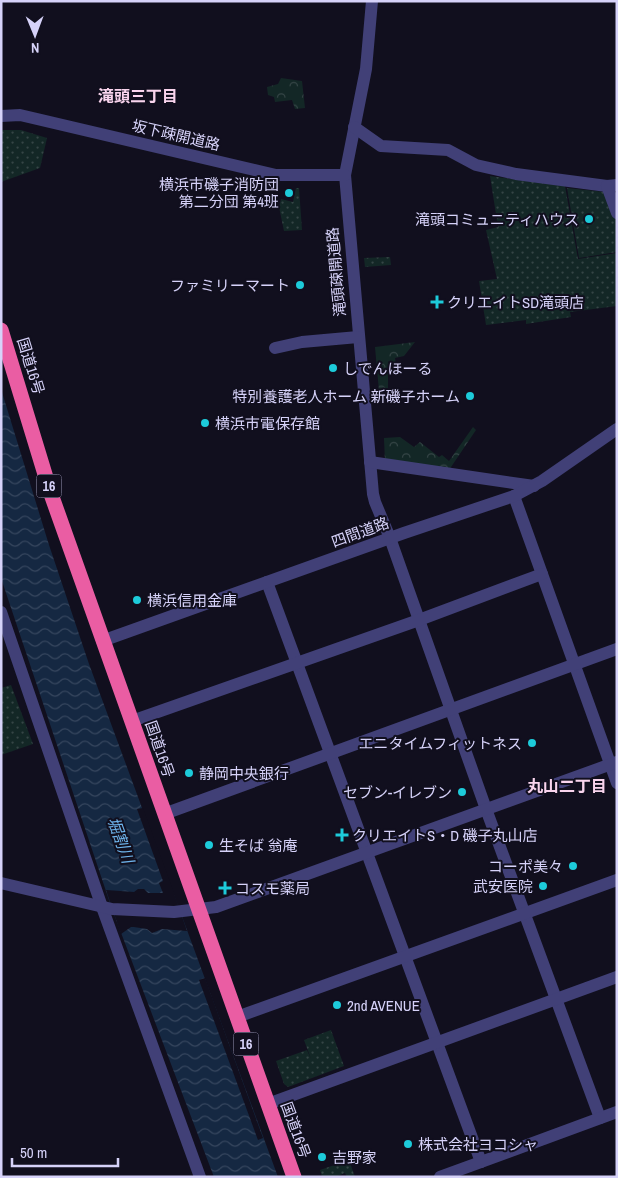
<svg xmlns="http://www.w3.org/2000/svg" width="618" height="1178" viewBox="0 0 618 1178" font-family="'Archivo Narrow','Noto Sans JP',sans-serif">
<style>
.green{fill:url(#green-dots)}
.forest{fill:url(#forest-crowns)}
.water{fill:url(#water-waves)}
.pier{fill:#110f1e}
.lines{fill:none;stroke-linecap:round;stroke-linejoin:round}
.minor{stroke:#414077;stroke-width:12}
.highway{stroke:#ea5da3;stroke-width:15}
.poi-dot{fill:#1dcbda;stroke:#110f1e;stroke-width:2}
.labels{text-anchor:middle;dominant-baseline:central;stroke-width:4;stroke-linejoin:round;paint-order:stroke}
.shield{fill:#110f1e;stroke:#9b98b7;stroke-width:1}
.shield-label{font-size:14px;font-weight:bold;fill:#d6d2f9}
.street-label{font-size:15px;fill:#d6d2f9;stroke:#110f1e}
.poi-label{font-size:15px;fill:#d6d2f9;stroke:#110f1e;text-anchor:start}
.neighbourhood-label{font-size:16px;font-weight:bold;fill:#f9d4ed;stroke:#110f1e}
.water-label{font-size:16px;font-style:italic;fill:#6eb4ec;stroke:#110f1e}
</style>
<defs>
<pattern id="green-dots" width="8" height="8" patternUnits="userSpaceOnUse" patternTransform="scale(1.25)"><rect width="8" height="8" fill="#132726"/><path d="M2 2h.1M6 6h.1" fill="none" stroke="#354546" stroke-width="1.8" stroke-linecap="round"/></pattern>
<pattern id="forest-crowns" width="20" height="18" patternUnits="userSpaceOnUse" patternTransform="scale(1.25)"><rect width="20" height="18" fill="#132726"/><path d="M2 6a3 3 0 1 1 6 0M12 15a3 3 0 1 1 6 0" fill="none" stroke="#354546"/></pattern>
<pattern id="water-waves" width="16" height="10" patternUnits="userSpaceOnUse" patternTransform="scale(1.25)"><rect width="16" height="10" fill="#152842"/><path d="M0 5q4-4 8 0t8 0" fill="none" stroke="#36465e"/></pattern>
</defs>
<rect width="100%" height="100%" fill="#110f1e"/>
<g class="green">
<path d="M1,130H21L47,138L40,168L1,182Z"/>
<path d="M490,176L565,186L578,259L617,253V306L570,312L571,317L526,324V320L486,325L479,281L497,279L486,230L498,227Z"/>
<path d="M296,188H299L302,230L284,231L279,207L281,199L293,202Z"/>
<path d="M567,188L605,192L617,222V252L579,258Z"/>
<path d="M390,257L391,265L365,267L364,258Z"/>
<path d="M11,685L33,744L1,755V688Z"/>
<path d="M331,1030L344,1066L288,1087L284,1084L276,1061L307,1050L311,1059L304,1040Z"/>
<path d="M349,1160L355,1177H347L345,1173L335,1177H322L320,1170Z"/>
</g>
<g class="forest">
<path d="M281,78L302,81L305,108L295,109L292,100L275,102L274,97L268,95L267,87L278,84Z"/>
<path d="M415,342L404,356L395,358L397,372L388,373V389L379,391L375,347Z"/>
<path d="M473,427L476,430L449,470L385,462L384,438L400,437L414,447L420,442L439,457L442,455L449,461Z"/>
</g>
<path class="water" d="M1,389L49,545L89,664L278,1177H214L112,909L1,578Z"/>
<g class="pier">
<path d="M143,808L169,879L187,931L162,929L152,933L147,929L134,927H131L121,934L106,890L134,892L138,889H144L148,893H163L159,883L163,881L137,809Z"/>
<path d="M205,978L263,1138L258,1140L199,980Z"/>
</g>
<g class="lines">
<g class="minor">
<path d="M372,1L366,69L345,175L373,494L375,502L390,538L486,809L600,1118"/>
<path d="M1,116L20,115L276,175H345"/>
<path d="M354,127L381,146L448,150L476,165L516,174L607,186L617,185"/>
<path d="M607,186L617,213"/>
<path d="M275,348L302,342L358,337"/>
<path d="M370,462L534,486"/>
<path d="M514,496L617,783"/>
<path d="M267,582L481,1162"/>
<path d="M1,612L102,907L200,1177"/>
<path d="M102,641L404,533L514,496L542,481L617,429"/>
<path d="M132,721L419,620L542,574"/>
<path d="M164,814L617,649"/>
<path d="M1,883L112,909L174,912L216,907L617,762"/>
<path d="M237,1017L617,880"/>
<path d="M268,1104L617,977"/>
<path d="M440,1177L617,1112"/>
</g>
<path class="highway" d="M1,330L51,494L294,1177"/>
</g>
<g class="poi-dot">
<circle cx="289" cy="193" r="5"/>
<circle cx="589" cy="219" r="5"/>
<circle cx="300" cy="285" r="5"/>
<path d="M434.5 294.5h5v5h5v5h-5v5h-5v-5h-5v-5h5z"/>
<circle cx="333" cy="368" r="5"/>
<circle cx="470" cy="396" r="5"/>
<circle cx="205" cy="423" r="5"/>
<circle cx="137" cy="600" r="5"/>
<circle cx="532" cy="743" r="5"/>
<circle cx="189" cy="773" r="5"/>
<circle cx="462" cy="792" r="5"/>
<path d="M339.5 827.5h5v5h5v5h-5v5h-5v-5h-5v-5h5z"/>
<circle cx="209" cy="845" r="5"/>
<circle cx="573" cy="866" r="5"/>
<circle cx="543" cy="886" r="5"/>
<path d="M222.5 880.5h5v5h5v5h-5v5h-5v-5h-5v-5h5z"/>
<circle cx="337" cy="1005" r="5"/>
<circle cx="408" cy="1144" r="5"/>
<circle cx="322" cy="1157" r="5"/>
</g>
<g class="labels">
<g class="shield">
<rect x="36.5" y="474.5" width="25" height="23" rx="4"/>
<rect x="233.5" y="1032.5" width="25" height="23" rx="4"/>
</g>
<g class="shield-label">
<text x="49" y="486">16</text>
<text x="246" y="1044">16</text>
</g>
<g class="street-label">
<text transform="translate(176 135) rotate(13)">坂下疎開道路</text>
<text transform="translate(336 272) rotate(-95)">滝頭疎開道路</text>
<text transform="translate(31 366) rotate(73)">国道16号</text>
<text transform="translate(360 532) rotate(-20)">四間道路</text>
<text transform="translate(160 749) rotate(71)">国道16号</text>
<text transform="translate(296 1130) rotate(70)">国道16号</text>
</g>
<g class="poi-label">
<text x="279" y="184" text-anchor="end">横浜市磯子消防団<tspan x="279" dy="17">第二分団 第4班</tspan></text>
<text x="579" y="219" text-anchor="end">滝頭コミュニティハウス</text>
<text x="290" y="285" text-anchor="end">ファミリーマート</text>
<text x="447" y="302">クリエイトSD滝頭店</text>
<text x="343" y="368">しでんほーる</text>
<text x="460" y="396" text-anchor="end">特別養護老人ホーム 新磯子ホーム</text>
<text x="215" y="423">横浜市電保存館</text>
<text x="147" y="600">横浜信用金庫</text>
<text x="522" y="743" text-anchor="end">エニタイムフィットネス</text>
<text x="199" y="773">静岡中央銀行</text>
<text x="452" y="792" text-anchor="end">セブン-イレブン</text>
<text x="352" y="835">クリエイトS・D 磯子丸山店</text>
<text x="219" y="845">生そば 翁庵</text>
<text x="563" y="866" text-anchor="end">コーポ美々</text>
<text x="533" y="886" text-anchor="end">武安医院</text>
<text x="235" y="888">コスモ薬局</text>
<text x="347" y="1005">2nd AVENUE</text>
<text x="418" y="1144">株式会社ヨコシャ</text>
<text x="332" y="1157">吉野家</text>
</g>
<g class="neighbourhood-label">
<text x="138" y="96">滝頭三丁目</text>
<text x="567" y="786">丸山二丁目</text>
</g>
<g class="water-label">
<text transform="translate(121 840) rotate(70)">堀割川</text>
</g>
</g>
<rect width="618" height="1178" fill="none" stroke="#d6d2f9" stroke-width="5"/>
<g transform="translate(35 35) rotate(179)" stroke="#110f1e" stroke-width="4" paint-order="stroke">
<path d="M0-4L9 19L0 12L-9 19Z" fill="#d6d2f9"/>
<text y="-8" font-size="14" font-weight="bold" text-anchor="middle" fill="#d6d2f9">N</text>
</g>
<path d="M12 1158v8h106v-8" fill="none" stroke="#d6d2f9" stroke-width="2.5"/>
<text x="20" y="1158" font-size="15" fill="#d6d2f9" stroke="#110f1e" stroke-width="4" paint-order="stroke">50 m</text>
</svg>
